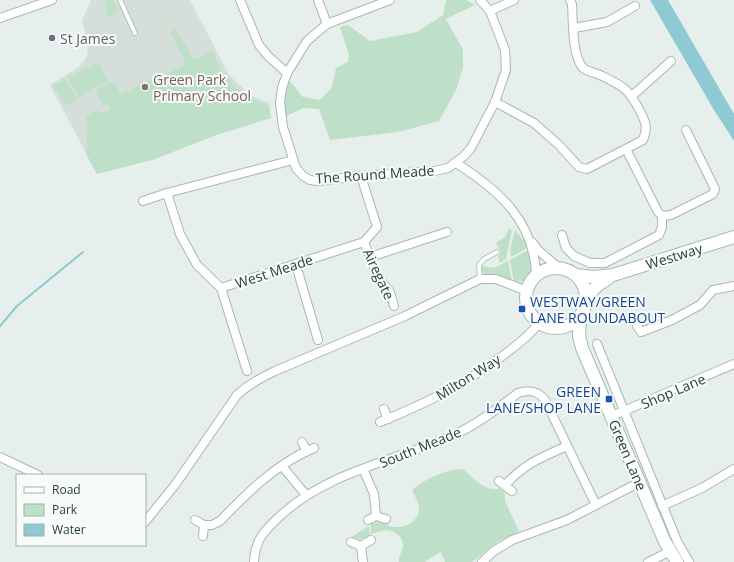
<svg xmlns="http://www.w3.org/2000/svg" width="734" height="562" viewBox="0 0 734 562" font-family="'Open Sans',sans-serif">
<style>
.built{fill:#d4dfda}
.green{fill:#bfe0c8}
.water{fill:#8ec9d4}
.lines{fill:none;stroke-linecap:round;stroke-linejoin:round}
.stream{stroke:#8ec9d4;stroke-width:2}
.service-casing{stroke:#a8b8b2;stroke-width:5.5}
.minor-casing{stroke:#a8b8b2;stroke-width:10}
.secondary-casing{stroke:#a4bbb3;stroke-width:14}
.service{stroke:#fff;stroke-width:4}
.minor{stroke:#fff;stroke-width:8}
.secondary{stroke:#fff;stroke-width:12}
.worship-dot{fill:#6b7280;stroke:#f7fbf9;stroke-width:1.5}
.education-dot{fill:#8d6e63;stroke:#f7fbf9;stroke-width:1.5}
.transit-dot{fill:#1a4fb4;stroke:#f7fbf9;stroke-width:1.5}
.labels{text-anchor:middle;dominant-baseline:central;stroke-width:4;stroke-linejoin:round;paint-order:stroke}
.worship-label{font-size:14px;fill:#5b616d;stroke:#f7fbf9;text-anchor:start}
.education-label{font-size:14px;fill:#785e54;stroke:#f7fbf9;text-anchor:start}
.street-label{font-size:14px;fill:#24423a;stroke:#f7fbf9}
.transit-label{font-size:14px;fill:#164399;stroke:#f7fbf9;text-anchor:start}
</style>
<rect width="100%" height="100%" fill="#e6efeb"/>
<path class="built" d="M91,0H190L229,75L249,94L256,98L269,103L271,118L216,135L155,159L97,174L50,85L76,69L85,60L87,55L88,43L82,21Z"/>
<g class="green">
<path d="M105,0H113L119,11L107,18Z"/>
<path d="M446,0H466L475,5L446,19L463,50V68L456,90L439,121L398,132L330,140L319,109L303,108L285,117L284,100L289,80L303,97L320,100L332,87L336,68L348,62L349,55L340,27L348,25L370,41L417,32L443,15Z"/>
<path d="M175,28L194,60L210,52H212L221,68C211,82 183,78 168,78L165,75L186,64L170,31Z"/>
<path d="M98,62L108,81L79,97L68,78Z"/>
<path d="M219,73H223C236,90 250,99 269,106L271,118L216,135L155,159L97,174L87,156L86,116L98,110L102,114L108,111L110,108L108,104L104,106L96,92L97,89L107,83H115L121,95L151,79L199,80Z"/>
<path d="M65,79L77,100L66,106L53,86Z"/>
<path d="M509,228L512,230L506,259L500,263L498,256L501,252L496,243L505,237Z"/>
<path d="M515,230L524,241L527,248L511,257L510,251Z"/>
<path d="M530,249C532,264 536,283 514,282L510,260Z"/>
<path d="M508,261L512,282L485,274L482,272V266L494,268Z"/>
<path d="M461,469L464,470C473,478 486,493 499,488L505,493V501L519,531L497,542L472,562H445L441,552L424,562H399C398,555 404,550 403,544C403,536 394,531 387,530C382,530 376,533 371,534V524C384,519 387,528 398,527C408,527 421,518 419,508C419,502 414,496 412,490C425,479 444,470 461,469Z"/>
<path d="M369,526L370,536L361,539L350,538Z"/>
</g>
<path class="water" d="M650,0H668L734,114V141L714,110Z"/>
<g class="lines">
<path class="stream" d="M0,326L17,306L83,252"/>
<defs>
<g id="service">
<path d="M120,0L135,33"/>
<path d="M480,279L479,265L484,259L497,252"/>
</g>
<g id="minor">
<path d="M240,0L259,45L268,56L287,73"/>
<path d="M318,0L327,24"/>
<path d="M390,0L327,24L307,41L287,73L282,88L280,102L283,127L296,168L303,176L310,180L318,181L361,176L435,171L448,168L464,156L471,148L495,102L506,70L505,50L490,11L480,0"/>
<path d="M490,11L514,0"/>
<path d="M0,18L52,0"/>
<path d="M574,28L607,22L635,6"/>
<path d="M632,96L671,61"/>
<path d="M495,102L534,123L559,145L579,167L587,169L643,140C648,127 646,123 640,111C628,88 623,86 600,75C595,73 587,71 583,68C572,56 573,20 572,4L570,0"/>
<path d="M626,149L658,212L662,216L671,215L713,194L715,189L686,130"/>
<path d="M456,163C499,190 535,222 536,276"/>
<path d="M167,193L180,234L197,265L221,288"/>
<path d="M143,201L167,193L293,160"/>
<path d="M562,235L566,248L574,256L590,263H605L659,235L662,227V216"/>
<path d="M364,242L378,277L390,292L394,306"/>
<path d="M533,243L538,250L560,269"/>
<path d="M370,257L447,232"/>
<path d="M296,265L318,340"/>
<path d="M221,288L364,242L377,227L361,176"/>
<path d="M221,288L247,371"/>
<path d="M637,326L641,332L672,320L700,305L713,290L734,286"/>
<path d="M597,344L677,541L689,562"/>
<path d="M384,409L388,419"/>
<path d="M612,416L734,364"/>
<path d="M380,422C424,404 462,386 501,357C515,347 529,336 540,322"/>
<path d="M302,442L307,451"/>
<path d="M0,457L38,475"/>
<path d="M282,466L306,495"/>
<path d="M363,469L374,494L376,516"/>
<path d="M499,481L512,491"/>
<path d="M505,485C524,464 542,457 567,446"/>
<path d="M662,506L702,488L734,469"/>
<path d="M195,520L204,525L203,536"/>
<path d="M368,520L376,516L386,519"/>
<path d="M145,522L175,485L237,395C249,384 261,378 275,371L405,316L480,279H496L527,291"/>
<path d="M204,525H212L220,521C248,492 277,463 314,448"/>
<path d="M351,542L361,546L371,540"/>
<path d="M361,546L363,562"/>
<path d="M254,562C255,540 264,531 280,516C319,480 366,468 415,450C429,445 444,440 458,433C479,423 500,407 518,393C530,389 538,391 545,400L596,505"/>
<path d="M482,562L494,551L512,540L567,520L640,482"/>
<path d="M648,562L671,551"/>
</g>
<g id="secondary">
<circle cx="556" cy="298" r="30"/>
<path d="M576,275L594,277L613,275L734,237"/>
<path d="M586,297L598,285L610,277"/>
<path d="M580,316L579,336L582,348L665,542L677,562"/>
</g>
</defs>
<use href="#service" class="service-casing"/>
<use href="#minor" class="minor-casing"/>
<use href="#secondary" class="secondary-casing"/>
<use href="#service" class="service"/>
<use href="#minor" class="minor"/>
<use href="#secondary" class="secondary"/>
</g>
<circle class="worship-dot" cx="52" cy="38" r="4"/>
<circle class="education-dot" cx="145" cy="87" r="4"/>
<g class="transit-dot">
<rect x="518" y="305" width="8" height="8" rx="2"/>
<rect x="605" y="395" width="8" height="8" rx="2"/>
</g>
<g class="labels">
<g class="worship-label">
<text x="60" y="38">St James</text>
</g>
<g class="education-label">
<text x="153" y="79">Green Park<tspan x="153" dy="16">Primary School</tspan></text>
</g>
<g class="street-label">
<text transform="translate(375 174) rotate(-4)">The Round Meade</text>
<text transform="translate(674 256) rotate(-17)">Westway</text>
<text transform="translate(274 271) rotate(-18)">West Meade</text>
<text transform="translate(379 274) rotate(65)">Airegate</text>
<text transform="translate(468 377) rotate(-32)">Milton Way</text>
<text transform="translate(673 391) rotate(-23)">Shop Lane</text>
<text transform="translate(420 447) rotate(-22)">South Meade</text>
<text transform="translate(628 455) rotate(67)">Green Lane</text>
</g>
<g class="transit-label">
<text x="530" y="301">WESTWAY/GREEN<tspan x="530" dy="16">LANE ROUNDABOUT</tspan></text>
<text x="601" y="391" text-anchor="end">GREEN<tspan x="601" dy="16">LANE/SHOP LANE</tspan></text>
</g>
</g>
<rect x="16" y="474" width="130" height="72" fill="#f7fbf9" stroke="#a3b1ad"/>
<rect x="24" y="487" width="20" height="6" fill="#ffffff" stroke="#a3b1ad"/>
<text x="52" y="494" font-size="12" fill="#24423a">Road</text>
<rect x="24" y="504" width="20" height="12" fill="#bfe0c8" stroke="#a3b1ad"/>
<text x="52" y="514" font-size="12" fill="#24423a">Park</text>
<rect x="24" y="524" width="20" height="12" fill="#8ec9d4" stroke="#a3b1ad"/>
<text x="52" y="534" font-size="12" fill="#24423a">Water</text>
</svg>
